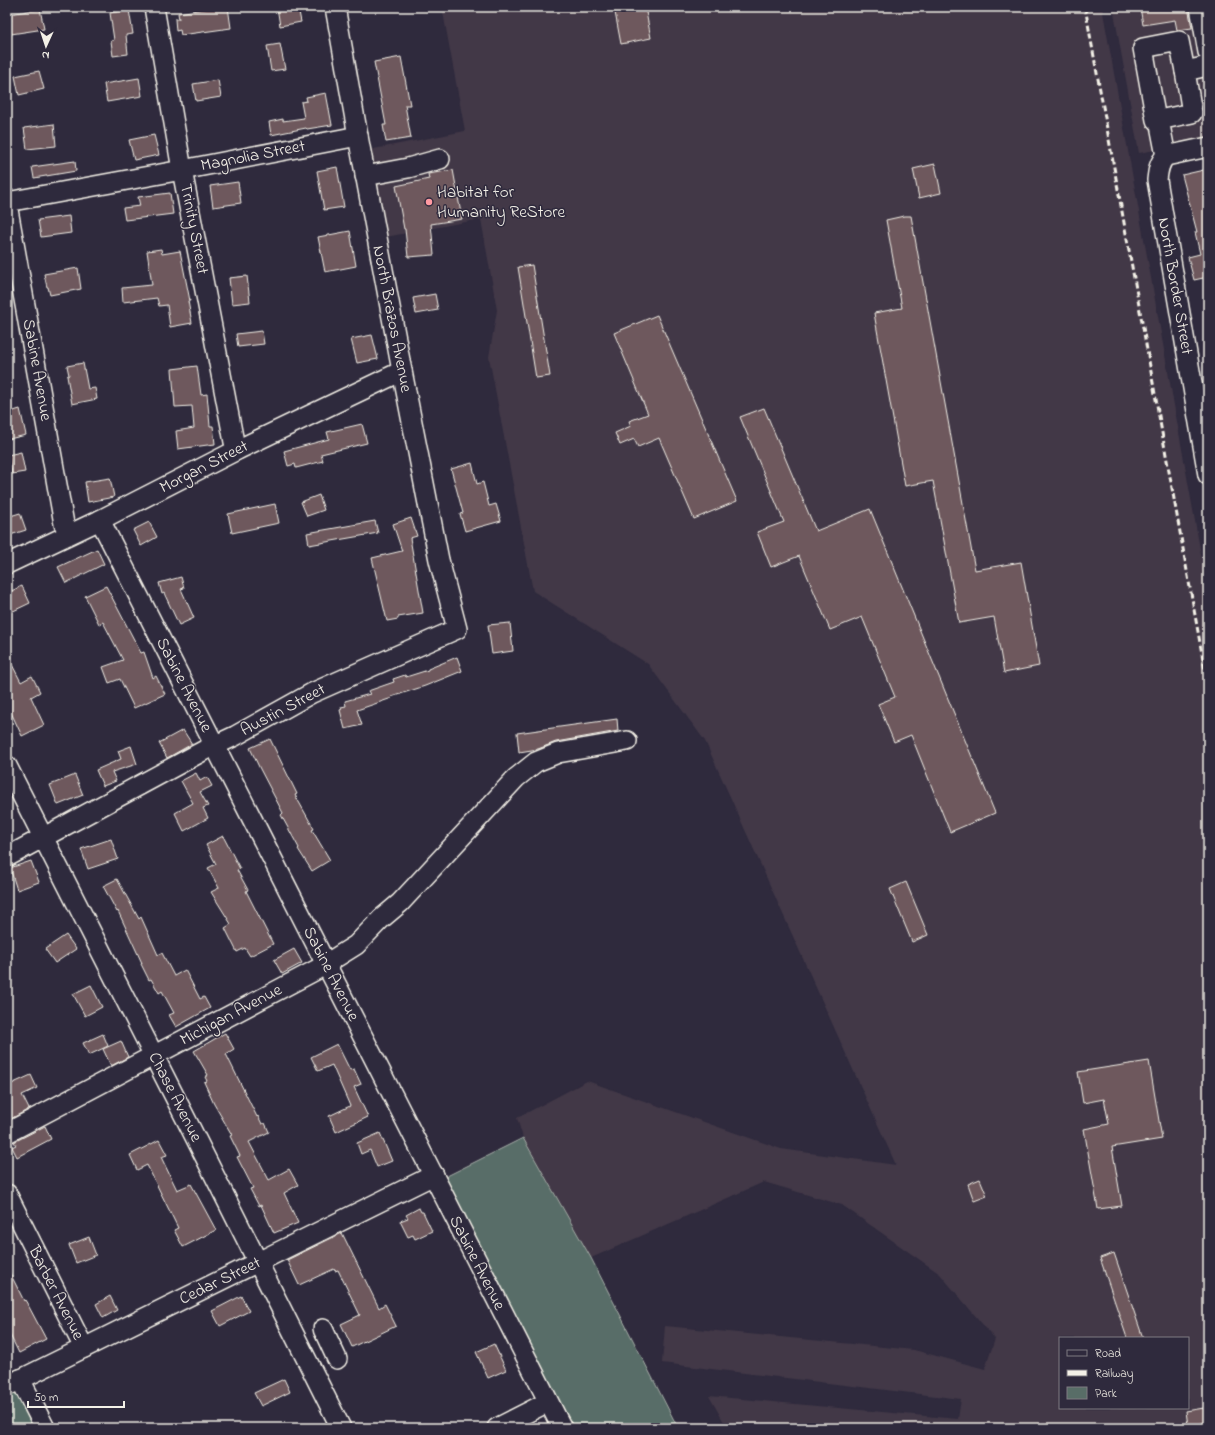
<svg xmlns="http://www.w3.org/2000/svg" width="1215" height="1435" viewBox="0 0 1215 1435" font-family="'Indie Flower',sans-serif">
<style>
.built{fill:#423847;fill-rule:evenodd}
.green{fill:#586d67;stroke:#a6afa8}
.building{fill:#6e585d;stroke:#f4f1e8}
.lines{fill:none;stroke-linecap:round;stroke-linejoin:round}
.minor-casing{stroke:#f4f1e8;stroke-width:22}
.minor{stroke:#2f2a3d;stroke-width:19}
.rail{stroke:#f4f1e8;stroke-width:3;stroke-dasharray:6 3;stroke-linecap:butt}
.poi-dot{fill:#ff9aa2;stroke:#2f2a3d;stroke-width:1.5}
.labels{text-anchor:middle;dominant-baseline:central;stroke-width:3;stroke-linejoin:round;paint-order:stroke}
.street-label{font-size:17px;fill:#f4f1e8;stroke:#2f2a3d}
.poi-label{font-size:17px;fill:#f4f1e8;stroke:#2f2a3d;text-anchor:start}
</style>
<rect width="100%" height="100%" fill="#2f2a3d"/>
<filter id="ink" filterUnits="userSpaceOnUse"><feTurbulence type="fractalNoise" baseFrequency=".025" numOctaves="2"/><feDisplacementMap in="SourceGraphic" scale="8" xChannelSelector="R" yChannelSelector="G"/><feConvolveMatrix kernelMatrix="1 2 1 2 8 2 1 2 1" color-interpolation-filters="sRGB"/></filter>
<g filter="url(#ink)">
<g class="built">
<path d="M442,7H1102L1208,593V1428H756L725,1424L709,1396L958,1419L961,1399L662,1363L665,1326L914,1350L985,1369L995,1339L940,1274L842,1205L764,1182L591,1258L523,1138L517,1118L587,1081L781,1149L896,1165L705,741L648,664L533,591L489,357L497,310L481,219L386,237L369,150L465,131ZM1060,1338H1188V1408H1060Z"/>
<path d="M1113,7H1208L1205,72L1208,95V140L1139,153Z"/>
</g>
<g class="green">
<path d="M523,1138L591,1258L678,1428H570L443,1178Z"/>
<path d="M7,1392H16L22,1395L38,1428H7Z"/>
</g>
<g class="building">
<path d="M217,7H228L231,28L181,35L180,30L176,31L175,19H179L178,13Z"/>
<path d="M277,7H298L301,22L280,26Z"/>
<path d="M614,7H645L651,38L621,44Z"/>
<path d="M1140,7H1188L1192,28L1177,30L1175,20L1143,25Z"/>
<path d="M40,9L44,29L11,34L9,21H11L10,14Z"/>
<path d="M129,10L133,34L126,35L128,54L113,56L111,41L114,40L110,13Z"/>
<path d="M280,44L285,69L271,71L267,46Z"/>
<path d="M401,57L410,105H405L411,138L386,142L383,125H386L374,62Z"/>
<path d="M39,71L44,89L19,95L15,76Z"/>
<path d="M139,78L142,96L107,102L104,84Z"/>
<path d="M218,80L221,97L196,101L193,84Z"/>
<path d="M326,93L332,125L307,129L306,128L271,135L269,122L283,119V121L304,118L301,102L307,101L306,97Z"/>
<path d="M54,124L56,146L27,149L24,128Z"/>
<path d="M154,135L159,155L134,160L129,140Z"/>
<path d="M75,161L76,171L34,178L32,167Z"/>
<path d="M935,164L941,193L919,198L913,169Z"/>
<path d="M337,167L344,207L324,210L317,171Z"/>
<path d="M1208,169V277L1194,280L1188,257L1200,254L1195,232H1197L1182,175Z"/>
<path d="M453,170L462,219L431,224L434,255L408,257L405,229H404L396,186L429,179L428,174Z"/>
<path d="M238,182L241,203L213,207L210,186Z"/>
<path d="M170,193L173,214L125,220L123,208L140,206L138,197Z"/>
<path d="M69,216L71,233L41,237L38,220Z"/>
<path d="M904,216H911L975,570L1021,562L1039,666L1004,673L994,617L959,623L933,481L905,486L874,313L902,308L886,220Z"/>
<path d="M350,231L356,266L325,272L318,237Z"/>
<path d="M161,249L162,254L180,251L190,301H188L192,323L170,327L167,305L159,306L157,298L123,302L122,288L152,285L147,251Z"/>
<path d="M532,265L550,376L536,378L518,267Z"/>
<path d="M78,268L81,289L50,295L48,287H47L44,274Z"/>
<path d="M247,276L250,302L232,304L229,278Z"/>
<path d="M435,294L438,310L416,314L413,298Z"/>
<path d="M657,315L737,501L694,519L659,438L638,447L634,439L620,445L615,433L631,426L629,421L648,414L614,333Z"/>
<path d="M262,331L264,344L238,347L236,334Z"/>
<path d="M372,335L378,359L357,363L351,339Z"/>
<path d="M83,363L88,389L95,388L97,399L72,404L67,376L69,375L67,366Z"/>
<path d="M197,366L201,395L207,394L210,426H213L215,444L178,449L176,431L194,428L192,406L175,407L172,369Z"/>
<path d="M764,408L816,531L870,509L995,813L950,832L911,735L894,742L878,704L895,697L862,617L830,630L799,556L771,567L757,532L784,522L740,417Z"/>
<path d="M20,409L26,435L9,439L7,432V413Z"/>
<path d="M362,424L367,443L321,454L323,461L296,468L295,464L288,466L284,451L329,439L327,432Z"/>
<path d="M21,452L25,472L12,474L8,455Z"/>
<path d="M472,463L477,484L483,482L489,506L496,504L501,521L465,531L460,514L463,513L451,469Z"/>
<path d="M110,478L114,497L88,502L85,482Z"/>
<path d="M319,495L324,510L307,516L301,502Z"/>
<path d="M275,504L279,523L232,533L228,514Z"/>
<path d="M20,513L26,530L7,536V517Z"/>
<path d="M411,518L417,536L410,538L423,613L398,617V619L387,621L372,558L402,551L393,524Z"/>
<path d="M375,521L378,533L309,545L307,533Z"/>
<path d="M149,522L157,537L141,546L133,530Z"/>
<path d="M97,549L104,564L66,583L58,567Z"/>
<path d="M181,577L184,588L181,589L194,618L179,625L164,593L162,594L159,583Z"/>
<path d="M22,586L30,603L7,614V593Z"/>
<path d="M106,586L141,653L144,652L153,678L156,676L165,694L134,708L120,679L109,683L103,667L123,660L103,622L99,624L85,596Z"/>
<path d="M510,623L513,651L492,654L488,625Z"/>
<path d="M7,655L21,682L32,676L40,692L31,697L44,725L22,736L7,704Z"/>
<path d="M457,657L462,671L425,686L391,697L392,698L357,710L362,725L345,729L340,710L342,709L341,707L346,706L345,701L370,694L368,691L394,682L393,679L405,675L406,677L428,670V669Z"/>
<path d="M617,719L618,731L556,742L538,749L519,752L517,733Z"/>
<path d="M183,730L192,744L167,758L159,743Z"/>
<path d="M270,739L297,794L295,795L314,829L312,830L330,860L312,871L298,849L299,848L281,815L283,813L260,769L250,748Z"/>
<path d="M131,746L137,764L112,772L116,781L103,786L96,770L121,759L118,751Z"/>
<path d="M196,773L200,781L207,777L212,786L200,792L208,806L203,808L208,818L184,831L175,813L193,803L181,781Z"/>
<path d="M75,775L83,795L58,805L50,785Z"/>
<path d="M223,836L240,869L237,870L248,890L246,891L273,944L250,956L245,948L237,952L225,928L231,924L211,892L219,888L208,868L216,864L206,845Z"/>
<path d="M111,839L118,859L88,869L81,849Z"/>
<path d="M31,861L39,882L17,890L10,868Z"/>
<path d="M117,879L139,919L141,917L158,955L162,953L174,976L185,970L200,999L204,997L210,1008L176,1027L169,1015L174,1013L162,991L159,993L151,979L149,980L141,964L142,963L118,911L117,912L103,886Z"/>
<path d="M906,882L928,935L912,942L890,889Z"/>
<path d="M66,935L76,949L55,963L45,949Z"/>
<path d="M294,949L302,963L282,974L274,960Z"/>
<path d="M91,985L102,1007L85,1016L73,994Z"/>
<path d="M225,1033L234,1049L226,1054L257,1117L258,1116L262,1124L265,1123L269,1132L249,1142L269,1180L289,1169L298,1185L284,1193L298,1223L274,1233L261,1205L259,1206L250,1189L253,1188L237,1157L240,1156L230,1136L232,1135L214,1104L204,1082L207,1081L205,1077L208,1075L194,1051Z"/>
<path d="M103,1034L108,1046L89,1055L83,1043Z"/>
<path d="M121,1041L128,1057L111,1066L103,1049Z"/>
<path d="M337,1044L350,1070L354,1069L361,1084L354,1087L368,1117L336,1132L329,1116L350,1106L332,1065L318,1071L311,1057Z"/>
<path d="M1149,1061L1162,1139L1112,1147L1122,1206L1098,1209L1084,1129L1109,1124L1104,1099L1083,1103L1078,1072Z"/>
<path d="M31,1075L37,1088L22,1095L29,1109L7,1121V1101L11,1099L7,1091V1086Z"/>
<path d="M45,1126L51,1139L17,1157L12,1147L16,1145L14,1142Z"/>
<path d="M380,1133L392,1161L377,1167L370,1150L361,1154L357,1143Z"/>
<path d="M159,1140L167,1155L161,1157L177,1190L191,1184L216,1230L183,1247L174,1230L178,1228L147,1165L137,1170L130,1155Z"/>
<path d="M980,1179L987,1196L974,1201L968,1184Z"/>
<path d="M419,1208L421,1212H423L432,1231L415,1239L413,1235L408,1237L400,1221L408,1218L406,1215Z"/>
<path d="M342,1233L379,1308L385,1304L396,1326L352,1347L341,1324L360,1315L338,1270L335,1271L334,1269L299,1285L287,1260Z"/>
<path d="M89,1237L96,1255L76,1263L69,1245Z"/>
<path d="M1114,1253L1143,1338H1127L1100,1258Z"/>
<path d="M7,1267L24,1301L25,1300L28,1305L46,1339L19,1353L7,1329Z"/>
<path d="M110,1296L117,1310L103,1318L96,1304Z"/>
<path d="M241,1296L249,1311L220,1326L212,1311Z"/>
<path d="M494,1344L506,1370L488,1378L476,1352Z"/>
<path d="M284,1379L290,1392L261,1406L254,1393Z"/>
<path d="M1204,1408L1207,1422L1188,1426L1186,1411Z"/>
</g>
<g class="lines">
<defs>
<g id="minor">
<path d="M154,7L182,170L234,442L237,450"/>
<path d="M1200,7L1208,52"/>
<path d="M1159,120H1156L1143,48L1179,41L1185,71"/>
<path d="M1208,147L1166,156C1159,162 1158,171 1157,180L1208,475"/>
<path d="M1166,156L1159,120L1192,113L1185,71L1208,66"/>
<path d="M365,176L408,168L440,159"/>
<path d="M7,202L182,170L358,136"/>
<path d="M7,204L64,524L69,534"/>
<path d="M100,520L562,1428"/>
<path d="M7,564L100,520L237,450L402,371"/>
<path d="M7,766L190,1127L341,1428"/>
<path d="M7,857L203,751L235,736L312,693L457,629L439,560L402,371L358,136L335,7"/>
<path d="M7,1133L316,970L356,945L381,919L400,903L516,778L536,762L558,753L627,741"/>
<path d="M7,1194L84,1348"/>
<path d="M323,1329L337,1359"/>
<path d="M20,1379L45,1428"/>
<path d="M7,1386L434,1175"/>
<path d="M497,1428L548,1402"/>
</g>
</defs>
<use href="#minor" class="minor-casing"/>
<use href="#minor" class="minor"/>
<path class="rail" d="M1085,7L1208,687"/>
</g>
</g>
<circle class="poi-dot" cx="429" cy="202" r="4"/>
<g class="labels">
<g class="street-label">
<text transform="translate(253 156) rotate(-11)">Magnolia Street</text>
<text transform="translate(194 229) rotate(79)">Trinity Street</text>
<text transform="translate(1175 286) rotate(80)">North Border Street</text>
<text transform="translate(392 319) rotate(79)">North Brazos Avenue</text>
<text transform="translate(37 370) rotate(80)">Sabine Avenue</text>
<text transform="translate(204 467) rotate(-27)">Morgan Street</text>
<text transform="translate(184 685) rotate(63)">Sabine Avenue</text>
<text transform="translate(283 710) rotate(-28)">Austin Street</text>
<text transform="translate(331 974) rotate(63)">Sabine Avenue</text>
<text transform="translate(231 1015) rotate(-28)">Michigan Avenue</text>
<text transform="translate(175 1097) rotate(63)">Chase Avenue</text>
<text transform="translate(477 1263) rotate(63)">Sabine Avenue</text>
<text transform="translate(220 1281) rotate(-26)">Cedar Street</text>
<text transform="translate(56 1293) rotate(63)">Barber Avenue</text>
</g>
<g class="poi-label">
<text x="437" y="192">Habitat for<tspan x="437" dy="20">Humanity ReStore</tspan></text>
</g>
</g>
<rect width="1215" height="1435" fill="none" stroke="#2f2a3d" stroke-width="24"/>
<rect x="12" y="12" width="1191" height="1411" fill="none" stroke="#f4f1e8" stroke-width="1.5" filter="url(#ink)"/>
<rect x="1059" y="1337" width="130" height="72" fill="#2f2a3d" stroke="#7e7a81"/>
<rect x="1067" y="1350" width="20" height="6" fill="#2f2a3d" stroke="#7e7a81"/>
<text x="1095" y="1357" font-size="12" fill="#f4f1e8">Road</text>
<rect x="1067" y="1370" width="20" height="6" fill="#f4f1e8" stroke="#7e7a81"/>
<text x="1095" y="1377" font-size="12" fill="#f4f1e8">Railway</text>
<rect x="1067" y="1387" width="20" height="12" fill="#586d67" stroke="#7e7a81"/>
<text x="1095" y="1397" font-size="12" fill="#f4f1e8">Park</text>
<g transform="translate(46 46) rotate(183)" stroke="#2f2a3d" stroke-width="3" paint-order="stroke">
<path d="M0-3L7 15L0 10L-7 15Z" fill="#f4f1e8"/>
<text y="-6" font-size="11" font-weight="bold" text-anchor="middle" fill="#f4f1e8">N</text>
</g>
<path d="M28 1401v6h96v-6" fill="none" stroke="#f4f1e8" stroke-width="2"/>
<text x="34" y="1401" font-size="12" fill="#f4f1e8" stroke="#2f2a3d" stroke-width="3" paint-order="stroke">50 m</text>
</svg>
